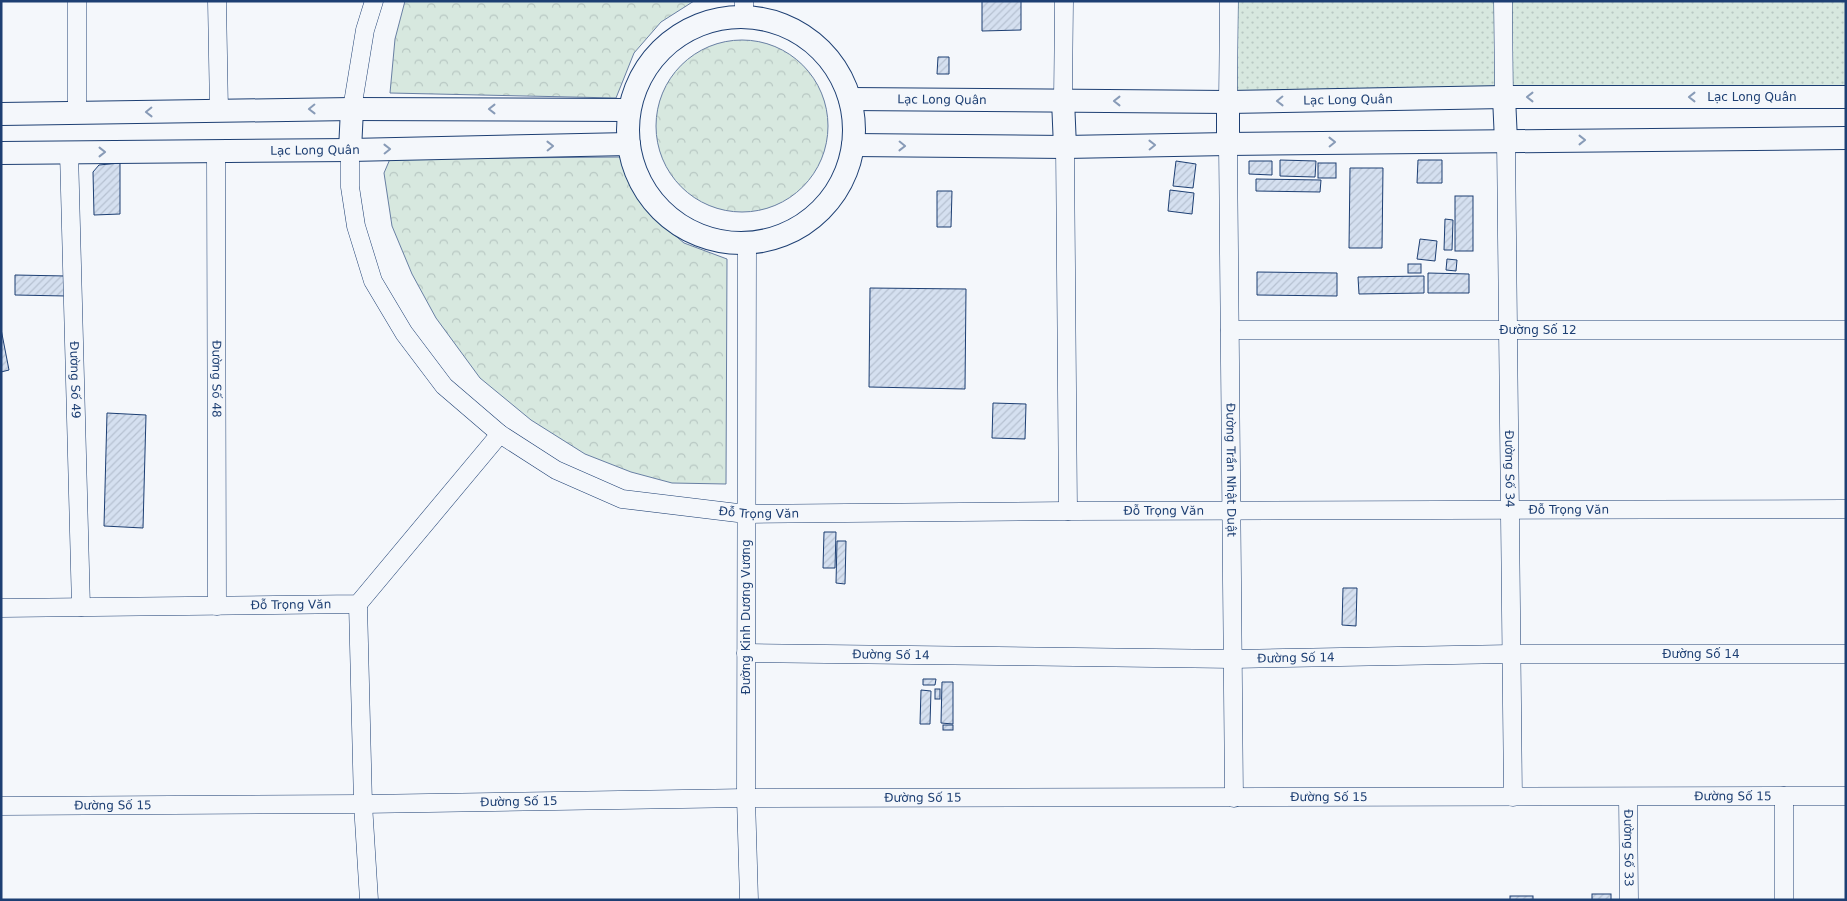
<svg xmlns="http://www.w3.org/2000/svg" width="1847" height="901" viewBox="0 0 1847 901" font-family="'DejaVu Sans',sans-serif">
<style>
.grass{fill:url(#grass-dots);stroke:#687fa3}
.park{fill:url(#park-crowns);stroke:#687fa3}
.building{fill:url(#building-hatch);stroke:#1d3f73}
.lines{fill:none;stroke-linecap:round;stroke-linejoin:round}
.minor-casing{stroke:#1d3f73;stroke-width:19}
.major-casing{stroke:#1d3f73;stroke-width:24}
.minor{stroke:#f4f7fb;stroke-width:18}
.major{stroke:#f4f7fb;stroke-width:22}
.oneway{stroke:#889bb7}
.labels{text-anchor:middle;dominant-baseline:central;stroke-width:4;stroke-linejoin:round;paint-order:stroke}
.street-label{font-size:12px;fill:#1d3f73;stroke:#f4f7fb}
</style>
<defs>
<pattern id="grass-dots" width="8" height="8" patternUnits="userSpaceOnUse" patternTransform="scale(1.25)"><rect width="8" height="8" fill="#d7e8df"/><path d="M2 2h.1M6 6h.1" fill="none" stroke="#b8c8c3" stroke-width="1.8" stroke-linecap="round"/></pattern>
<pattern id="park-crowns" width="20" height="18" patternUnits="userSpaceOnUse" patternTransform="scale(1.25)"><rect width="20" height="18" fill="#d7e8df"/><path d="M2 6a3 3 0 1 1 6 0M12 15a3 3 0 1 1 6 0" fill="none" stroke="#b8c8c3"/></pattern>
<pattern id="building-hatch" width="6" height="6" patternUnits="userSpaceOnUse" patternTransform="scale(1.25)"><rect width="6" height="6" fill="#d5e0f0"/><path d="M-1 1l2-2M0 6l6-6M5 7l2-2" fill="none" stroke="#b6c1d1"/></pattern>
</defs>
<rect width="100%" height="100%" fill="#f4f7fb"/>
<path class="grass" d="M1229,1H1846V97L1228,102Z"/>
<g class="park">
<path d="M405,1H694L661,22L634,53L616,98L390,93L395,39Z"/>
<circle cx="742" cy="126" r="86"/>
<path d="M620,157L631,187L653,217L684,243L727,259L726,484L672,483L631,472L585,454L531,420L480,378L436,318L412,274L392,226L384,173L390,159Z"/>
</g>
<g class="building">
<path d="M982,1H1021V30L982,31Z"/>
<path d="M938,57H949V74H937Z"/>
<path d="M1280,160L1316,161L1315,177L1280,176Z"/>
<path d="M1418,160H1442V183H1417Z"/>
<path d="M1176,161L1196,164L1193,188L1173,186Z"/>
<path d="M1249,161H1272V175L1249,174Z"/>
<path d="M120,163V214L94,215L93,172L99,165Z"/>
<rect x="1318" y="163" width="18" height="15"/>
<path d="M1350,168H1383L1382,248H1349Z"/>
<path d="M1256,179L1321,180L1320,192L1256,191Z"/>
<path d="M1170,190L1194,193L1192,214L1168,211Z"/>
<path d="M937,191H952L951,227H937Z"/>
<rect x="1455" y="196" width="18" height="55"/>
<path d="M1445,219L1453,220L1452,250H1444Z"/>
<path d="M1420,239L1437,241L1435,261L1417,259Z"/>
<path d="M1447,259L1457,260L1456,271L1446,270Z"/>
<rect x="1408" y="264" width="13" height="9"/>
<path d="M1257,272L1337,273V296L1257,295Z"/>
<path d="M1428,273L1469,274V293H1428Z"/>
<path d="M15,275L66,276V296L15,295Z"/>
<path d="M1424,276V293L1359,294L1358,277Z"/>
<path d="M870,288L966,289L965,389L869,387Z"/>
<path d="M1,329L9,370L1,372Z"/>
<path d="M993,403L1026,404L1025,439L992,438Z"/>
<path d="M107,413L146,415L143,528L104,526Z"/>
<path d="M824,532H836L835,568H823Z"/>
<path d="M837,541H846L845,584L836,583Z"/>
<path d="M1343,588H1357L1356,626L1342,625Z"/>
<path d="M923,679H936L935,685H923Z"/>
<path d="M942,682H953V724L941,723Z"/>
<rect x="935" y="689" width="5" height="10"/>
<path d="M921,690L931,691L930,724H920Z"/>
<rect x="943" y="725" width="10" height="5"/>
<rect x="1592" y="894" width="19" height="6"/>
<rect x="1510" y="896" width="23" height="4"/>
</g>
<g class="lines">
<defs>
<g id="minor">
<path d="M77,1V113"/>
<path d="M217,1L219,111"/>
<path d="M744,1V17"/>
<path d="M1503,1L1504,97"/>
<path d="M1063,100L1064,1"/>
<path d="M1228,102L1229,1"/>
<path d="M352,109L365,30L374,1"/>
<path id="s1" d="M1506,141L1513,797"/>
<path id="s2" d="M1228,144L1234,798"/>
<path d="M1065,147L1068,511"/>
<path id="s3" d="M350,150V187L356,226L373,281L404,333L444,386L500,434L556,470L622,499L746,514L1068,511L1846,509"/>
<path id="s4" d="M216,151L217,606"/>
<path id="s5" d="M69,152L81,607"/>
<path d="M747,244L746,798L749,900"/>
<path id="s6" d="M1230,330H1846"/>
<path d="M358,604L363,804L369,900"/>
<path id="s7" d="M1,608L358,604L500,434"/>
<path id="s8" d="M746,653L1233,659L1510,654H1846"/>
<path d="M1784,796V900"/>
<path id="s9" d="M1628,797L1629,900"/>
<path id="s10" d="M1,806L363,804L746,798L1846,796"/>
</g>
<g id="major">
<circle cx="741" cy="130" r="113"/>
<path d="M1504,97L1506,141"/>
<path id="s11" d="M850,99L1228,102L1504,97H1846"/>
<path d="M1063,100L1065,147"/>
<path d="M1228,102V144"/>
<path d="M1,114L352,109L628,110"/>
<path d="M853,145L1065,147L1228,144L1846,138"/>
<path d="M350,150L352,109"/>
<path id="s12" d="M1,153L350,150L629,144"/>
</g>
</defs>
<use href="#minor" class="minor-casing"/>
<use href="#major" class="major-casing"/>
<use href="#minor" class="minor"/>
<use href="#major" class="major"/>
</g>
<defs><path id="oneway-chevron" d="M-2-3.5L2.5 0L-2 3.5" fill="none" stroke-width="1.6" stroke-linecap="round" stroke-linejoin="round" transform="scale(1.25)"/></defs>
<g class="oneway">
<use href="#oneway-chevron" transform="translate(1530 97) rotate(-180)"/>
<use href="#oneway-chevron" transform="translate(1692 97) rotate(-180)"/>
<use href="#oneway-chevron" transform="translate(1117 101) rotate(-180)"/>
<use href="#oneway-chevron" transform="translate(1280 101) rotate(179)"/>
<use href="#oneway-chevron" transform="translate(312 109) rotate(179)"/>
<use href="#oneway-chevron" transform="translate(492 109) rotate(-180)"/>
<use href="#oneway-chevron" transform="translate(149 112) rotate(179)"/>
<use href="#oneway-chevron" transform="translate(1582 140)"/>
<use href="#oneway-chevron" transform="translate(1332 142) rotate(-1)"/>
<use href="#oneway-chevron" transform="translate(1152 145) rotate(-1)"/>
<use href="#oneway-chevron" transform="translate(550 146) rotate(-1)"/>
<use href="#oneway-chevron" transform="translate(902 146) rotate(1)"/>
<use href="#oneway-chevron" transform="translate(387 149) rotate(-1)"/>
<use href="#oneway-chevron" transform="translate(102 152)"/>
</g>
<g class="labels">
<g class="street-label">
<text stroke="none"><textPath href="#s11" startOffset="902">Lạc Long Quân</textPath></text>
<text stroke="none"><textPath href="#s11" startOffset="92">Lạc Long Quân</textPath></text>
<text stroke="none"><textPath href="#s11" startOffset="498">Lạc Long Quân</textPath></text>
<text stroke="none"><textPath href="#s12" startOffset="314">Lạc Long Quân</textPath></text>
<text stroke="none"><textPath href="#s6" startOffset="308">Đường Số 12</textPath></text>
<text stroke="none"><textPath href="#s4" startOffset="228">Đường Số 48</textPath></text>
<text stroke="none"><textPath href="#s5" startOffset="228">Đường Số 49</textPath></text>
<text stroke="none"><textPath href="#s1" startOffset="328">Đường Số 34</textPath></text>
<text stroke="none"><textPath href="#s2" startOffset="326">Đường Trần Nhật Duật</textPath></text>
<text stroke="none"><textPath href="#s3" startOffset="1421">Đỗ Trọng Văn</textPath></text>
<text stroke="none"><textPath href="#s3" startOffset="1016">Đỗ Trọng Văn</textPath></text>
<text stroke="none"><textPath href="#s3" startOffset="611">Đỗ Trọng Văn</textPath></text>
<text stroke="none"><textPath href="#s7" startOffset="290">Đỗ Trọng Văn</textPath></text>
<text transform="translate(746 617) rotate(-90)">Đường Kinh Dương Vương</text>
<text stroke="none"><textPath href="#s8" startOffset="955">Đường Số 14</textPath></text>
<text stroke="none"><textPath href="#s8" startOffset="145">Đường Số 14</textPath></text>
<text stroke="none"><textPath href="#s8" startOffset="550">Đường Số 14</textPath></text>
<text stroke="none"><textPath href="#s10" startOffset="1732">Đường Số 15</textPath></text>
<text stroke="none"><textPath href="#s10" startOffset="922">Đường Số 15</textPath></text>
<text stroke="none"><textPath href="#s10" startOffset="1328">Đường Số 15</textPath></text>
<text stroke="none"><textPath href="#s10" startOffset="518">Đường Số 15</textPath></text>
<text stroke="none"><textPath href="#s10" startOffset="112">Đường Số 15</textPath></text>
<text stroke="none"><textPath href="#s9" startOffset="51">Đường Số 33</textPath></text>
</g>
</g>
<rect width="1847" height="901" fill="none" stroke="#1d3f73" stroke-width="5"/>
</svg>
